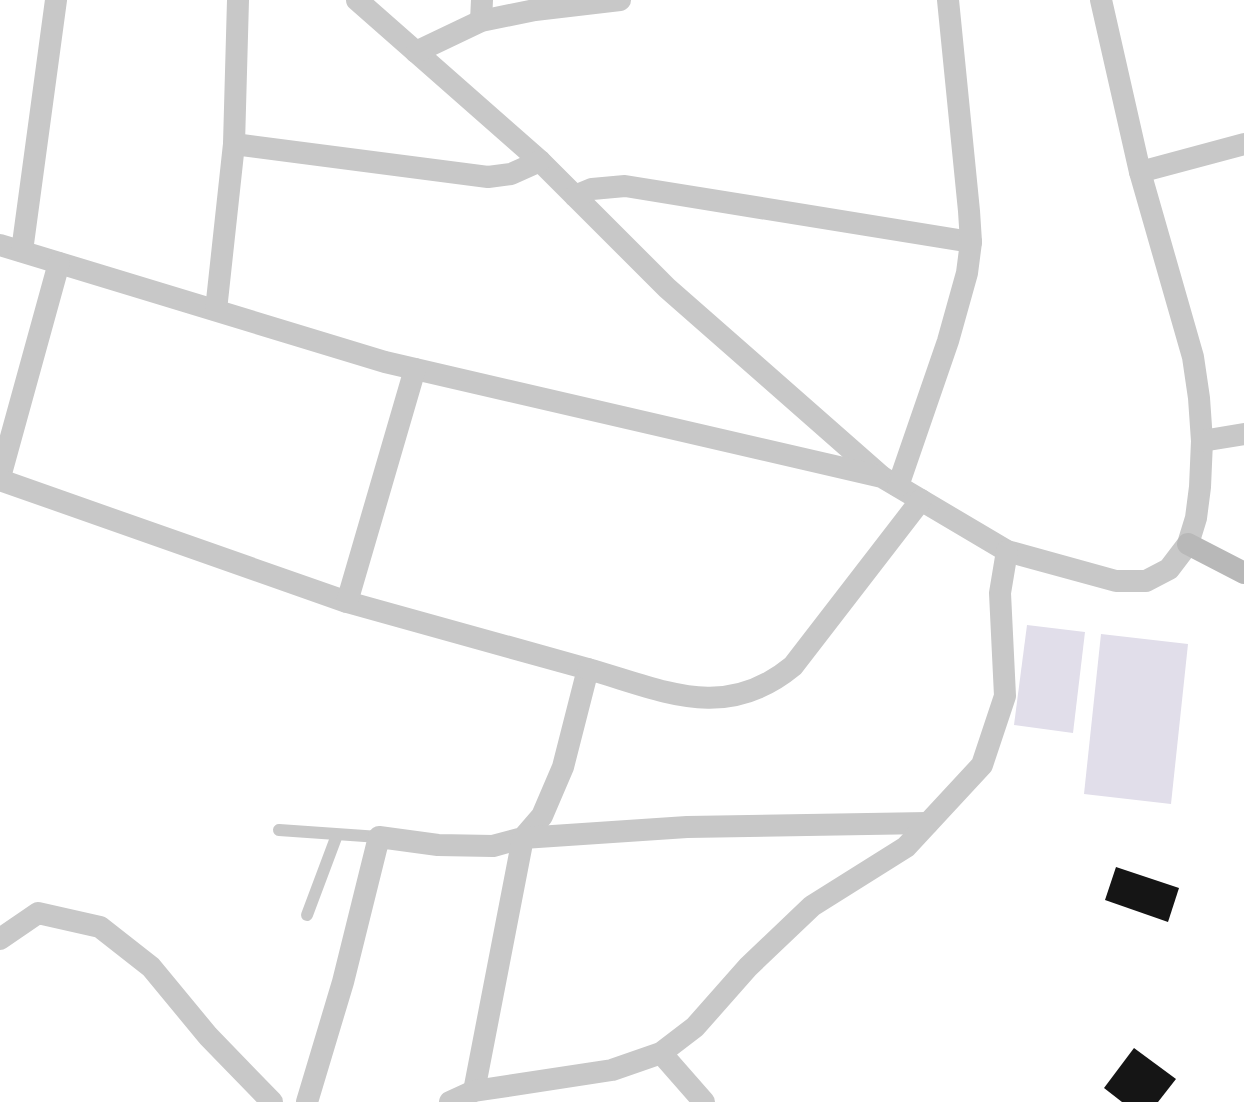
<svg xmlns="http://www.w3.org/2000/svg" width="1244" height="1102" viewBox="0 0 1244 1102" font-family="'Alegreya Sans',sans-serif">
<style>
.green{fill:#e1deea}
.building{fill:#151515}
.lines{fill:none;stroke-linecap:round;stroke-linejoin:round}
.lane{stroke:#c8c8c8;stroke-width:12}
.street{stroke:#c8c8c8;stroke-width:22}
.secondary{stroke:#b8b8b8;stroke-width:22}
</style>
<rect width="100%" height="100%" fill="#fff"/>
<g class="green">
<path d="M1027,625L1085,632L1073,733L1014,725Z"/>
<path d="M1101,634L1188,644L1171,804L1084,794Z"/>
</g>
<g class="building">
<path d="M1116,867L1179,888L1168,922L1105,900Z"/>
<path d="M1134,1048L1176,1079L1158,1102H1122L1104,1088Z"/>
</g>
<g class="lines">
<g class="lane">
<path d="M279,830L379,837"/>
<path d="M307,915L337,835"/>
</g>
<g class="street">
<path d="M357,0L540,161L667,288L881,476"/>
<path d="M481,21L482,0"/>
<path d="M416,52L481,21L535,10L620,0"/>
<path d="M234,144L488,177L511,174L540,161"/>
<path d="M1140,172L1244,144"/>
<path d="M575,196L592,189L625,186L971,242"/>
<path d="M0,245L385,362L882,477L1007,551L1116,581H1146L1169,569L1188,544L1196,518L1200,487L1202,441L1199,398L1193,357L1140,172L1101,0"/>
<path d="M22,251L56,0"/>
<path d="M216,310L234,144L238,0"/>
<path d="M1202,441L1244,434"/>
<path d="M0,477L59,263"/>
<path d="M0,480L347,602L588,669L563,767L542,816L523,838L493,846L438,845L379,837L343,982L307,1102"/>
<path d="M898,486L948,341L967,273L971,242L969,211L948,0"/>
<path d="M347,602L415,369"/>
<path d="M588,669C663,690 724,723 793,666L921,500"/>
<path d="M0,939L38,913L100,927L151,967L208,1036L272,1102"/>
<path d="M661,1053L704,1102"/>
<path d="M474,1091L523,838L687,827L928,823"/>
<path d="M450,1102L474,1091L612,1070L661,1053L695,1027L748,967L812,906L906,847L982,765L1005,696L1000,593L1007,551"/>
</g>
<path class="secondary" d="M1188,544L1244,573"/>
</g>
</svg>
